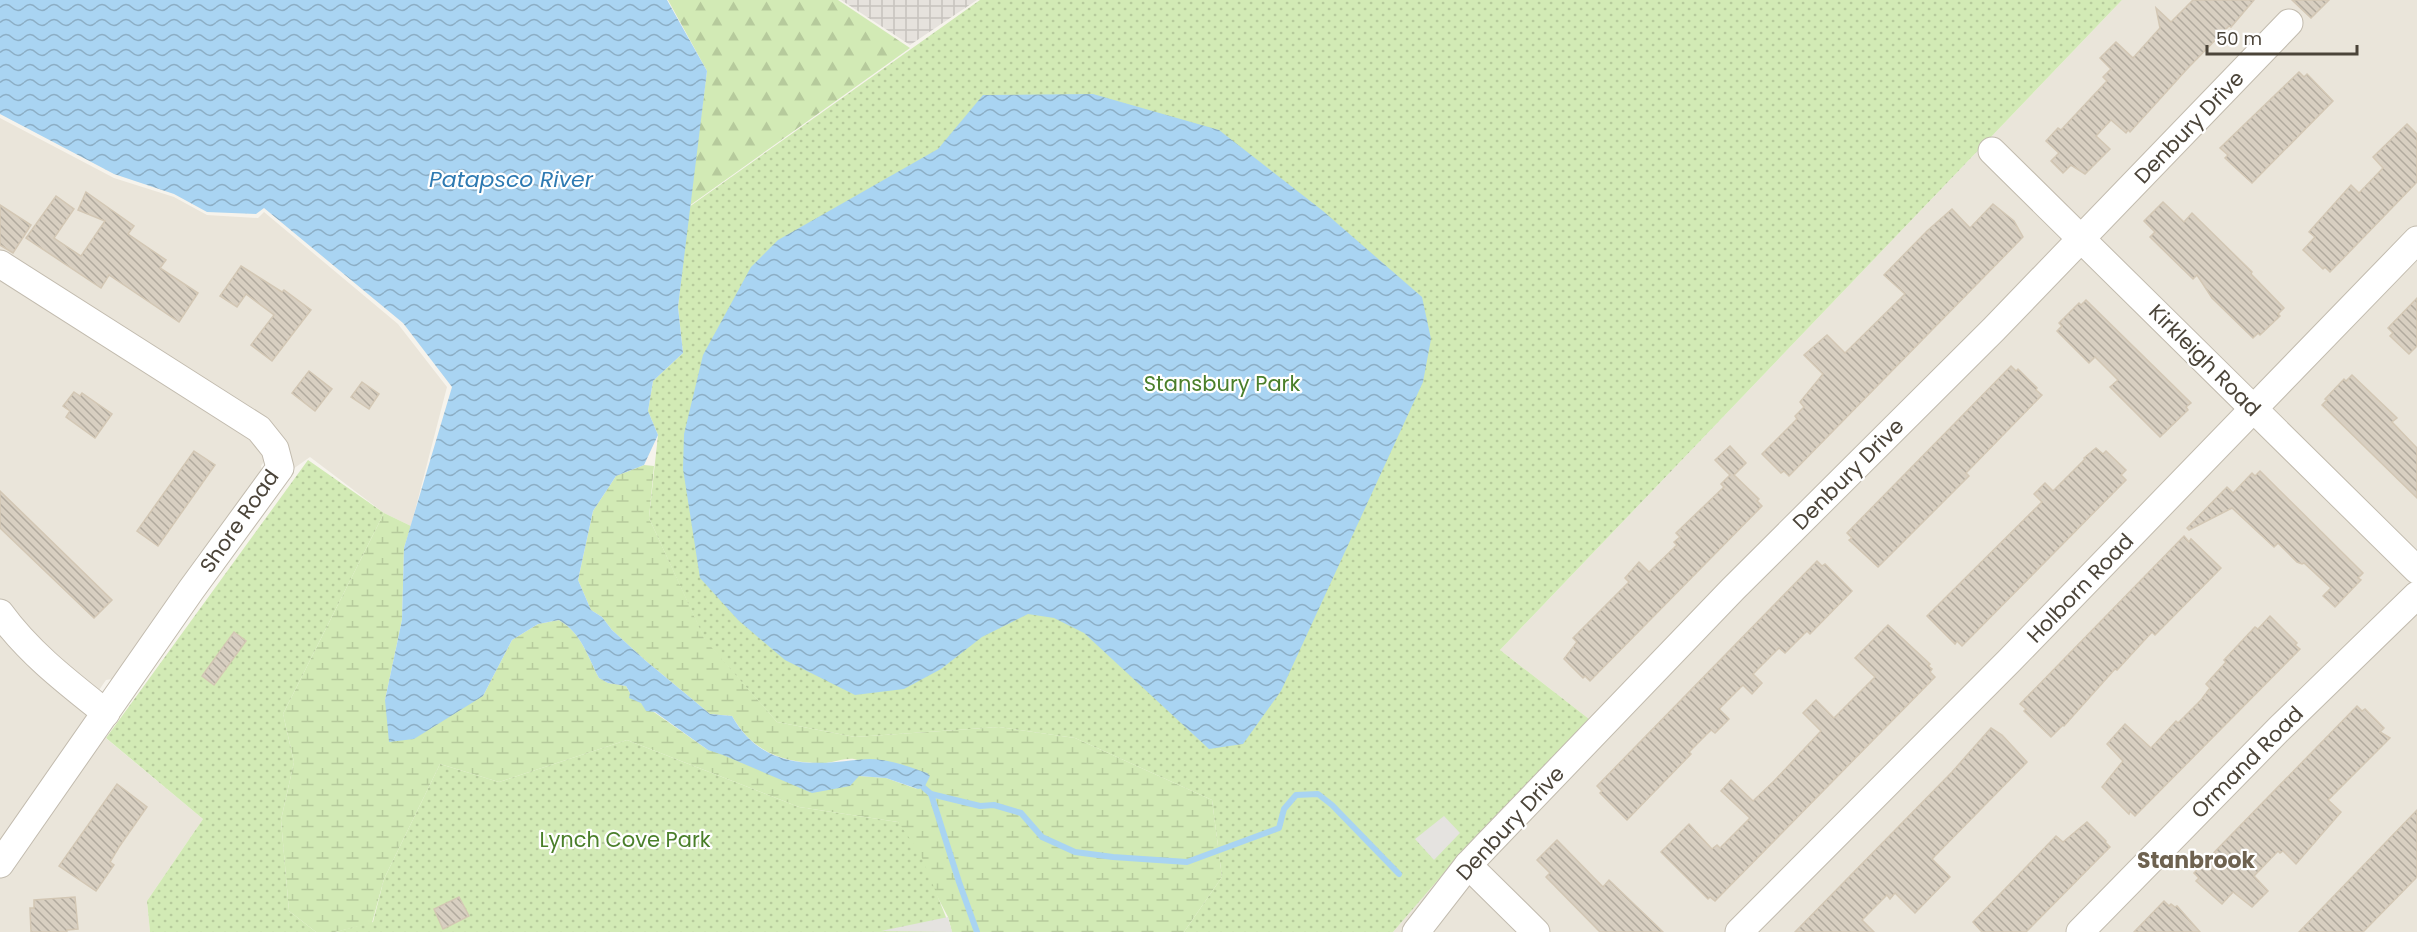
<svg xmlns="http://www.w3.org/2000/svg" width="2417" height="932" viewBox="0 0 2417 932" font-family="Poppins,sans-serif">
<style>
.residential{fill:#eae5da}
.industrial{fill:url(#industrial-grid)}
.forest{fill:url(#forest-firs)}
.wetland{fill:url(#wetland-marsh)}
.park{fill:url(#park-dots)}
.parking{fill:#e5e3e0}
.water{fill:url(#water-waves)}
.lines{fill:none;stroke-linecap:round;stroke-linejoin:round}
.stream{stroke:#a9d4f2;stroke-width:6}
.building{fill:url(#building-back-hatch);stroke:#d3c7b4;stroke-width:1.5}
.minor-casing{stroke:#c2bbae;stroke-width:29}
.minor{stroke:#fff;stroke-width:27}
.labels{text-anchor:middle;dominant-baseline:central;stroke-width:4.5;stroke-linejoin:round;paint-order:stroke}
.street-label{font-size:21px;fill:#4b4439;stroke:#fff}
.park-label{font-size:21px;fill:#4a7f2a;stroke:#fff}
.water-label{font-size:22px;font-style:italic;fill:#2e7ab2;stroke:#fff}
.neighbourhood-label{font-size:22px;font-weight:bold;fill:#6e6250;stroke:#fff}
</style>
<defs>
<pattern id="industrial-grid" width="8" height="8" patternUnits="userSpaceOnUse" patternTransform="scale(1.5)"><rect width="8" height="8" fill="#e6e2dd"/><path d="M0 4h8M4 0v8" fill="none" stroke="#c7c3be"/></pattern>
<pattern id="forest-firs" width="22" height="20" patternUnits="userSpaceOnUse" patternTransform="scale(1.5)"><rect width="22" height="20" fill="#d2eab5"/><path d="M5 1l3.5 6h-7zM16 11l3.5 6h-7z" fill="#b6ca9c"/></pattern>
<pattern id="wetland-marsh" width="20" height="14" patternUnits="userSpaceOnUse" patternTransform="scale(1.5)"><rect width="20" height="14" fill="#d2eab5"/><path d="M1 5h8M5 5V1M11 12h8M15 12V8" fill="none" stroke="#b6ca9c"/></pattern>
<pattern id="park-dots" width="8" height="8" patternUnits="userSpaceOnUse" patternTransform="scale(1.5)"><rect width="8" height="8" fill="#d2eab5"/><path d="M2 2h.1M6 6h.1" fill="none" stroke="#b6ca9c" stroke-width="1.8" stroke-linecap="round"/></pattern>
<pattern id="water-waves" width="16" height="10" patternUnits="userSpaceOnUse" patternTransform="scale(1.5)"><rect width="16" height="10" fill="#a9d4f2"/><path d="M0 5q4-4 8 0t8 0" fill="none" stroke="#8caec5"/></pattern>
<pattern id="building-back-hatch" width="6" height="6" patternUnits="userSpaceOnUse" patternTransform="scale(1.5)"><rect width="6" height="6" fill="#d8cfc1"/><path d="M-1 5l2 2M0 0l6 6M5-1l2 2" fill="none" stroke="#b1aa9e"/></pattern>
</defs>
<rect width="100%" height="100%" fill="#f6f3ec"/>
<g class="residential">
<path d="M2122,0H2417V932H1393L1475,837L1589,719L1500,650Z"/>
<path d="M0,118L114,178L174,197L207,215L258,218L264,212L398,324L447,387L411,526L384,513L310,457L293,469L0,260Z"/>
<path d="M0,275L232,423L270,453L261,466L263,476L199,554L112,679L106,680L88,706L92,709L84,720L203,819L147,901L150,932H0Z"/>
</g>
<path class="industrial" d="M841,0H977L910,45Z"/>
<path class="forest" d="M668,0H838L910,48L689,206L707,71Z"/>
<path class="wetland" d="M644,465L654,466L649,518L705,639L777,722L855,737L999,727L1075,738L1212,800L1222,877L1184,932H952L948,917L898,822L799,807L627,740L499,782L440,764L384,879L372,923L335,932H316L289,911L281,820L294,762L283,714L384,513L411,526L404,548L402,620L385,700L483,696L512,640L538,624L559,620C582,634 587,655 599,678L608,683L626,686L630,693L641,703L708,750L859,776L886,778L917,789C904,782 866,761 854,759C846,758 834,762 826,763C785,764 753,753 732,716L710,714L646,661L612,630L602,617L591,610L578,580L593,511L616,476Z"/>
<g class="park">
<path d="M980,0H2122L1500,650L1589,719L1475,837L1393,932H1184L1222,877L1212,800L1075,738L999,727L855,737L777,722L705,640L649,518L658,435L648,411L653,381L683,353L678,307L689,207Z"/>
<path d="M308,460L384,513L283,714L294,762L281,820L289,911L316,932H150L147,901L203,819L106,738Z"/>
<path d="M627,740L799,807L898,822L920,853L952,932H335L373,922L384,879L440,764L499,782Z"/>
</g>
<g class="parking">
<path d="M1444,816L1460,833L1434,860L1415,839Z"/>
<path d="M948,917L952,932L881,931Z"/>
</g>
<g class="water">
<path d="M0,0H667L707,71L678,307L683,353L653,381L648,411L658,435L644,465L616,476L593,511L578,580L591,610L602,617L612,630L646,661L710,714L732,716C755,757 791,766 836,762C851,761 866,757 882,760C897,762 912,768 927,773L930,776L924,788L918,789L886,778L859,776L850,786L812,793L723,755L708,750L655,712L646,711L641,703L629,698L630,693L626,686L608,683L599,678C587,655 582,634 559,620L538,624L512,640L483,696L414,739L389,742L385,700L402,620L404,548L452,387L403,323L264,208L256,214L207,212L174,194L114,174L0,114Z"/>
<path d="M1093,94L1219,130L1323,211L1422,297L1431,339L1423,382L1281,691L1243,744L1209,749L1084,633L1054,618L1028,614L982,637L941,669L904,689L855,695L785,660L738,620L700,578L683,469L684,434L703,355L751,267L778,240L938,149L983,95Z"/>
</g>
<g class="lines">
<g class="stream">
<path d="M924,788L931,794L959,882L977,932"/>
<path d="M931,794L980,806L994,805L1021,813L1042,837L1075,852L1113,857L1187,862L1279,828L1284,809L1296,795L1318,794L1332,805L1399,874"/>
</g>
</g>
<g class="building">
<path d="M2193,0H2254L2231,27L2229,26L2187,69L2130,132L2128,130L2126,133L2111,120L2096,136L2110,149L2085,174L2071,165L2063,173L2051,161L2059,153L2046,141L2058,128L2061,130L2107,81L2103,77L2111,69L2100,58L2116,42L2133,58L2160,28L2156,8L2171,22Z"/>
<path d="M2292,0H2329L2311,18Z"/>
<path d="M2299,72L2304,77L2307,74L2333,101L2252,183L2225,158L2228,155L2220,148Z"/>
<path d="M2407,124L2417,134V182L2330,272L2325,267L2323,269L2303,250L2315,237L2309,232L2351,185L2359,193L2383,168L2373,157Z"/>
<path d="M86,192L134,226L128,234L166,260L160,268L198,293L179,322L109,275L101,288L26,238L56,196L74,209L54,238L81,256L105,221L78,210Z"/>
<path d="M2163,202L2184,222L2192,213L2252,272L2251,274L2284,308L2278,314L2280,316L2260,335L2258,333L2253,338L2212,298L2197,275L2193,279L2150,237L2155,232L2144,221Z"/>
<path d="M1993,204L2014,221L2023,237L1789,476L1784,471L1781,473L1762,454L1797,419L1795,416L1804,407L1800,402L1823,374L1804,355L1827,335L1845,353L1905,294L1884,275L1927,231L1952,209L1970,228Z"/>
<path d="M0,205L31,225L13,253L0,245Z"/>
<path d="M241,266L282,292L284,290L311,310L272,361L251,345L274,315L246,294L237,307L220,296Z"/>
<path d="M2417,298V346L2409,354L2390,336L2393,333L2388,328Z"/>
<path d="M2086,300L2191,403L2186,407L2188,410L2160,437L2110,387L2118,380L2095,357L2089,363L2057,331L2062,326L2059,323L2079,303L2081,305Z"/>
<path d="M2011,366L2016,371L2018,369L2037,388L2036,390L2042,395L1966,473L1969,476L1878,567L1849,540L1852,538L1847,533Z"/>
<path d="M309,371L332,389L315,411L292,393Z"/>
<path d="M2352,375L2397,418L2392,422L2417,448V498L2322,405L2327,400L2325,399L2344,379L2346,381Z"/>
<path d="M362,382L379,394L369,409L351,397Z"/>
<path d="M74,392L80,396L82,393L112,414L95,438L66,417L70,411L63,406Z"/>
<path d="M1730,446L1746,463L1734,475L1759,499L1757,501L1762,506L1590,681L1585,676L1583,678L1564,659L1577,642L1573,638L1629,582L1625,578L1639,562L1649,572L1677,545L1674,542L1680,537L1676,533L1724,487L1721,484L1730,475L1715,460Z"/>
<path d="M2096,448L2103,454L2106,451L2126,470L2121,475L2126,480L1962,646L1957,641L1955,644L1927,616L2042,502L2034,494L2045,483L2053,491L2085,459L2084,458Z"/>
<path d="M194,451L215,465L158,546L137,531Z"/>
<path d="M2260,471L2363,573L2358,578L2361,580L2335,607L2323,596L2331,588L2304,563L2302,564L2297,562L2278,543L2274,547L2232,508L2189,530L2187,528L2227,487L2233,493L2252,473L2255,476Z"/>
<path d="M0,491L112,600L94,618L0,528Z"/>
<path d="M2184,536L2189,542L2191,539L2221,568L2155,635L2152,632L2117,670L2115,669L2064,726L2063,725L2051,737L2024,711L2026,709L2020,704Z"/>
<path d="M1817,561L1822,566L1825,564L1852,591L1810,634L1807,631L1785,653L1779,648L1753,674L1762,683L1752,694L1743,685L1719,709L1729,719L1715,733L1711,730L1689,752L1691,754L1627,820L1600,793L1602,791L1597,786Z"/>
<path d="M2270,616L2297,643L2295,645L2300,649L2135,816L2130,811L2129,814L2102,787L2123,761L2107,744L2125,724L2151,748L2176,721L2178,723L2201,700L2210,688L2206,684L2226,662L2224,660L2255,627L2258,629Z"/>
<path d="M1888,625L1930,664L1928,666L1932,669L1930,672L1935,677L1715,901L1710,897L1708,899L1661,852L1689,824L1712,849L1717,845L1720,848L1750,818L1721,791L1731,780L1753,801L1774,781L1821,731L1803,713L1816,700L1834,718L1875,677L1855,658Z"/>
<path d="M234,632L246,641L214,685L202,676Z"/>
<path d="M2357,706L2362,711L2365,709L2384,728L2380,732L2390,738L2328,800L2341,812L2296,864L2283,851L2280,853L2278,851L2254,876L2268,891L2252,907L2233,892L2222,904L2196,881L2199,878L2194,873Z"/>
<path d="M1991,728L2002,735L2027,762L1932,859L1950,877L1915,913L1895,893L1890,899L1887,895L1862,920L1874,932H1795L1952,772Z"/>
<path d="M117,784L147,807L119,847L110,862L114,865L96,891L59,866Z"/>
<path d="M2417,810V877L2363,932H2299Z"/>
<path d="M2087,822L2106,841L2105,842L2110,847L2026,932H1982L1973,922L2056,836L2063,842Z"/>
<path d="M1557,840L1603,887L1609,880L1663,932H1600L1546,877L1550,873L1537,860Z"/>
<path d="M75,897L78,929L67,930V932H31L30,908H34V900Z"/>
<path d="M459,897L469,916L443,929L434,909Z"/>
<path d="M2164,901L2169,906L2171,904L2175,907L2177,906L2200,932H2134Z"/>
</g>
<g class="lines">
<defs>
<g id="minor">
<path d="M1992,151L2417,570"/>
<path d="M0,264L259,429L275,449L280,468L191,590L0,864"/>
<path d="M0,613C29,653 67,682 106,713"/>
<path d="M1468,865L1536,932"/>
<path d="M1416,932L1468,865L1486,846L1733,589L1994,329L2289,23"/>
<path d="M1739,932L2010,660L2417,240"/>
<path d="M2080,932L2280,728L2417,595"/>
</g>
</defs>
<use href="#minor" class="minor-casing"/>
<use href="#minor" class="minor"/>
</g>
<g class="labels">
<g class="street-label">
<text transform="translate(2189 127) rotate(-46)">Denbury Drive</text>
<text transform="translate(2205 360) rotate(45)">Kirkleigh Road</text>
<text transform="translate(1848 474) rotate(-45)">Denbury Drive</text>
<text transform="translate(239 521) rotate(-55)">Shore Road</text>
<text transform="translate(2080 588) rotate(-46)">Holborn Road</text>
<text transform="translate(2247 762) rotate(-45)">Ormand Road</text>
<text transform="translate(1510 823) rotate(-47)">Denbury Drive</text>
</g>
<g class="park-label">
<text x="1222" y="383">Stansbury Park</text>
<text x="625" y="839">Lynch Cove Park</text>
</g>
<g class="water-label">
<text x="511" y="179">Patapsco River</text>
</g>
<g class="neighbourhood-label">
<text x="2196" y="860">Stanbrook</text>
</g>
</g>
<path d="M2207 45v9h150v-9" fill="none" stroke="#4b4439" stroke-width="3"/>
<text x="2216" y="45" font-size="18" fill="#4b4439" stroke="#ffffff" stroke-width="4.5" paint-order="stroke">50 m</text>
</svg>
